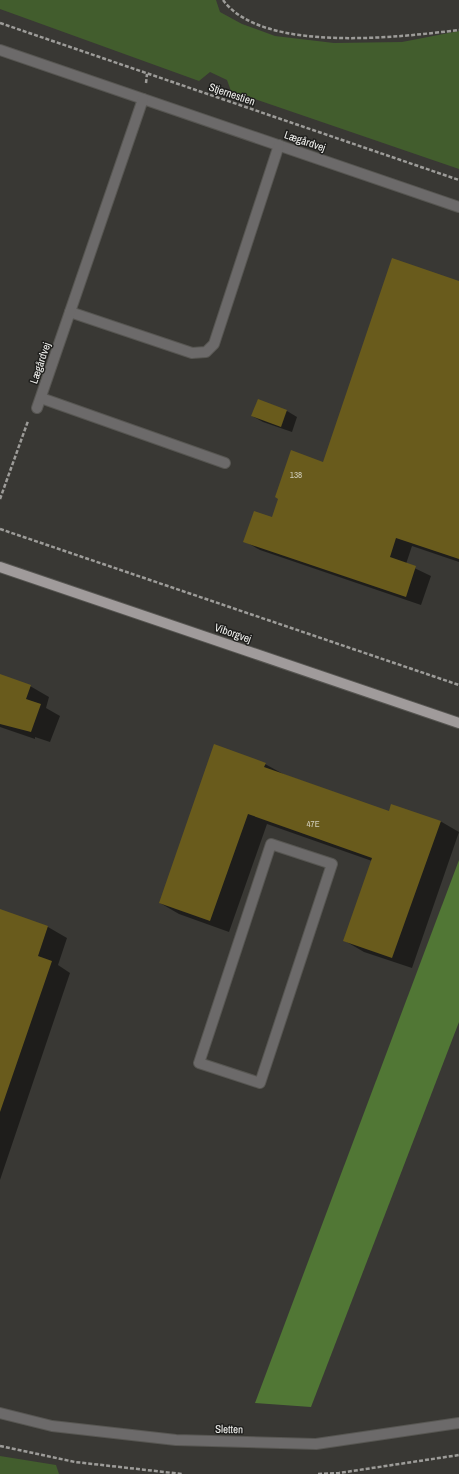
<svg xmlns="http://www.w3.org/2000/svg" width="459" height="1474" viewBox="0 0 459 1474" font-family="'Archivo Narrow',sans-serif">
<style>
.green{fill:#425d2d}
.forest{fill:#517735}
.shadow{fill:#0007}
.building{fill:#695b1c}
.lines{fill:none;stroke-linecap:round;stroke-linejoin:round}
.minor-casing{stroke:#575652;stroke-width:12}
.major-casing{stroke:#575652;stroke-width:12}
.path{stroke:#9d9c99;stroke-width:2.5;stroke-dasharray:4 2;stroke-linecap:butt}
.minor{stroke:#6c6a6a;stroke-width:10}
.major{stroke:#a09b9b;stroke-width:10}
.labels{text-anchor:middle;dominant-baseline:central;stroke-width:3;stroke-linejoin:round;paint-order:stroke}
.number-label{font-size:9px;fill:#d0cdbb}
.street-label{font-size:11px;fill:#f3f3f0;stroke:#1f1f1d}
</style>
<rect width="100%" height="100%" fill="#393834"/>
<g class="green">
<path d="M0,0H216L220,12L242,24L275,36L334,43L402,42L459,31V169L231,91L227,80L210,72L199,81L0,9Z"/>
<path d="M0,1456L56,1465L59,1474H0Z"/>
</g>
<path class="forest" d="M459,860V1022L311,1407L255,1403Z"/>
<g class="shadow">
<path d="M459,282V562L412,546L406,564L431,576L421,605L260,550L244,541L273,518L323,463Z"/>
<path d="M287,411L297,417L292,432L263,422L252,416Z"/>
<path d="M0,675L30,686L49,697L46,708L60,716L50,742L35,737V739L0,727Z"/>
<path d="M265,764L285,775L389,812L440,821L459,832L412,968L364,952L345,941L372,861L267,824L229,932L179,914L160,903Z"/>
<path d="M0,910L48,927L67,938L58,965L70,973L0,1180Z"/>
</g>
<g class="building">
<path d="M392,258L459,281V559L396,538L390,557L416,566L406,597L243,542L254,511L272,517L278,499L275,497L291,450L323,462Z"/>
<path d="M258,399L287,410L281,427L251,416Z"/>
<path d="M0,674L31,685L26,699L41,704L31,732L0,724Z"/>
<path d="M214,744L266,763L264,767L389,811L391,804L441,821L392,958L343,941L372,858L248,814L210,921L159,903Z"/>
<path d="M0,909L48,926L38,956L52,961L0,1112Z"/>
</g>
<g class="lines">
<defs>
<g id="minor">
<path d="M0,50L459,207"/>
<path d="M70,312L192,353L206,352L214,344L279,145"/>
<path d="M41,398L225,463"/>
<path d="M37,408L143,99"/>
<path d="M271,844L332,864L260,1083L199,1063Z"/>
<path d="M0,1413L52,1426L176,1440L316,1444L459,1423"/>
</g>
<path id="major" d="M0,567L459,723"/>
</defs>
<use href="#minor" class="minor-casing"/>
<use href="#major" class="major-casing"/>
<g class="path">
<path d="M223,0C263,54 400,37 459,30"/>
<path d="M0,23L459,180"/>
<path d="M146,83L147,74"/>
<path d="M0,499L28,421"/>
<path d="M0,529L459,685"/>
<path d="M0,1446L75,1462L182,1474"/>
<path d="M318,1474L339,1473L459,1455"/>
</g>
<use href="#minor" class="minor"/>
<use href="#major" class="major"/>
</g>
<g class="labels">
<g class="number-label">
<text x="296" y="475">138</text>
<text x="313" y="824">47E</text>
</g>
<g class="street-label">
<text transform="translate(232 94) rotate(19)">Stjernestien</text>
<text transform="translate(305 141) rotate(19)">Lægårdvej</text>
<text transform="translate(40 363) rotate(-71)">Lægårdvej</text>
<text transform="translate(233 633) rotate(19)">Viborgvej</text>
<text transform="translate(229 1429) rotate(1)">Sletten</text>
</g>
</g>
</svg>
